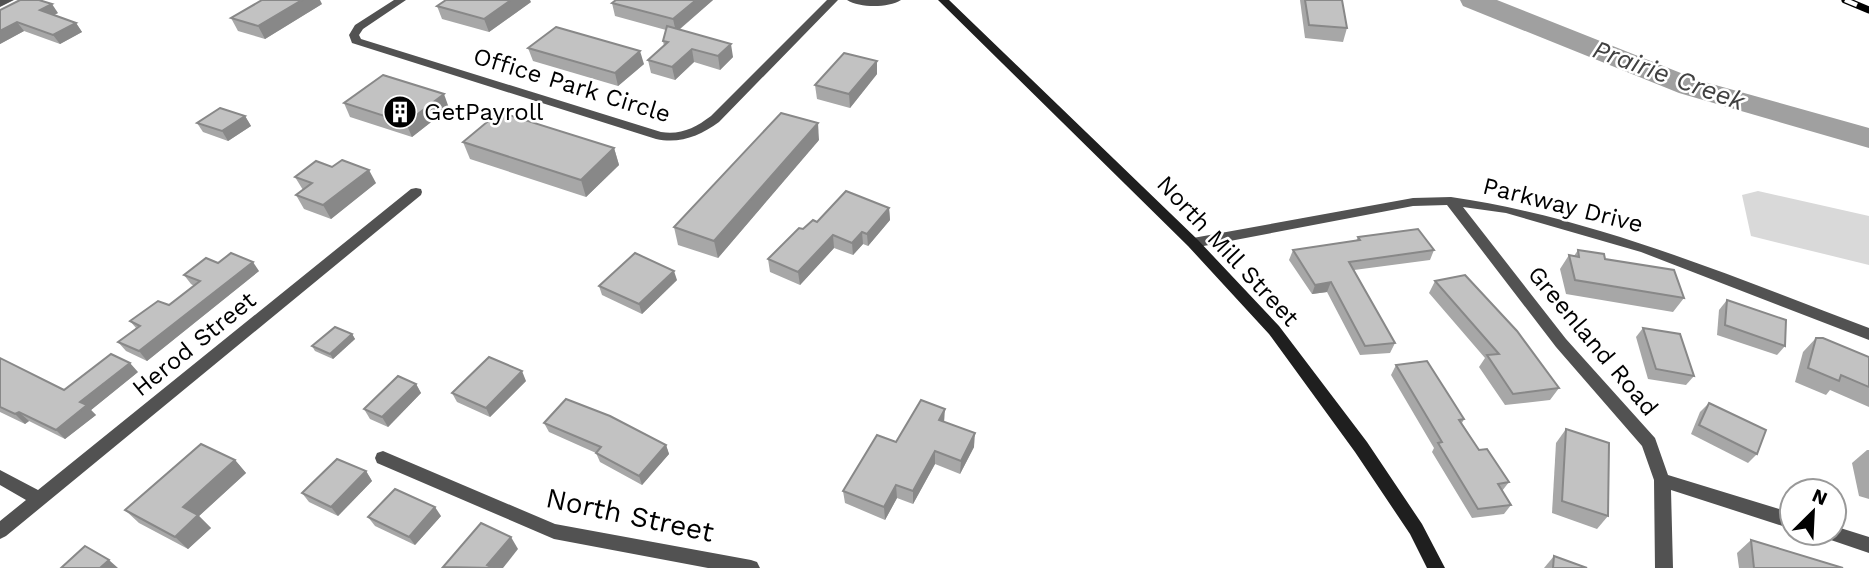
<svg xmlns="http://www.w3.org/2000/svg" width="1869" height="568" viewBox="0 0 1869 568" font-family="'Work Sans',sans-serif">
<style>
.green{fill:#d9d9d9}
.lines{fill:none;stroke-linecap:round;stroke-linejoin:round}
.river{fill:#a0a0a0;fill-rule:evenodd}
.minor{fill:#525252;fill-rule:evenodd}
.tertiary{fill:#525252;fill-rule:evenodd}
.secondary{fill:#1f1f1f;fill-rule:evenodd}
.rail-casing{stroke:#000;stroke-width:7}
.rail{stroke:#fff;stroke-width:4.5;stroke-dasharray:13;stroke-linecap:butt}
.wall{fill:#a7a7a7}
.shaded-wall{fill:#888}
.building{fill:#c2c2c2;stroke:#888;stroke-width:2}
.labels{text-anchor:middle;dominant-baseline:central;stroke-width:5;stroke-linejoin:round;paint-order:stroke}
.street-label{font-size:24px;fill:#000;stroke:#fff}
.poi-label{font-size:24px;fill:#000;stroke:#fff;text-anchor:start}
.water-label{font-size:26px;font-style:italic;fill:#414141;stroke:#fff}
.near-street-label{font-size:28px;fill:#000;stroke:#fff}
</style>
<rect width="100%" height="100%" fill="#fff"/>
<path class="green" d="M1758,191L1869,216V265L1751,236L1742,195Z"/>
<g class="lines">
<path class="river" d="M1460,0H1497L1701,81L1869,128V148L1679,93L1463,6Z"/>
<g class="minor">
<path d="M394,0H406L363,29L359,35L361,39L661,132C681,135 695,128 711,116L827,0H838L719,122C700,136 680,144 656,139L352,43L349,35L355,25Z"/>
<path d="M847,0H901C888,8 860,8 847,0Z"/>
<path d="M416,188L421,189L422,192L421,195L6,536L0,539V521L26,500L0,485V470L38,490L411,189Z"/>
<path d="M1451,197C1596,218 1733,277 1869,328V340L1641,252L1506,213L1463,207L1566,339L1655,438L1668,475L1792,513V529L1671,490L1673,568H1655L1654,480L1642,446L1556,347L1447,205L1413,206L1193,248L1186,243L1193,238L1413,198Z"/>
<path d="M383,451L555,524L751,560L757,562L760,568H708L554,539L377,463L375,458L377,453Z"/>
<path d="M1834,526L1869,537V553L1825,538L1822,533H1834Z"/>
</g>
<path class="tertiary" d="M0,0H14L0,7Z"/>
<path class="secondary" d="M938,0H949L1198,240L1279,326L1367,442L1422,524L1445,568H1427L1410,534L1355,452L1269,334L1188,246Z"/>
<defs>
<path id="rail" d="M1845,0L1869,10"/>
</defs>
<use href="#rail" class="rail-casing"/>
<use href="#rail" class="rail"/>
</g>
<g class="wall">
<path d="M616,0H713L679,30L733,57L720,70L694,62L675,80L651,73L648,60L664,46L663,41L666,30L615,16L612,3Z"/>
<path d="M1300,0H1342L1347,28L1343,42L1305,38Z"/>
<path d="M531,2L489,32L442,19L437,6Z"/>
<path d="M322,4L265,39L238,31L231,18Z"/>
<path d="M0,10L58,13L54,15L76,23L82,32L60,44L24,31L0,44Z"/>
<path d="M528,48L644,64L618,86L533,61Z"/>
<path d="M877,74L850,108L817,99L815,85Z"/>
<path d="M344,103L449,108L412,137L350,117Z"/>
<path d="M245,116L251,126L228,141L203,132L197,123Z"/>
<path d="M819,140L718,258L678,245L674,227Z"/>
<path d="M463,142L614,148L619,165L586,197L470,159Z"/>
<path d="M332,167L376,183L331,219L304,209L296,195L303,190L295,177Z"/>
<path d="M889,208L890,220L868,246L863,244L853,255L834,248L800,285L770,272L768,259L803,229L817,222Z"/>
<path d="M1358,237L1434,250L1430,260L1354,270L1395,343L1390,353L1360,355L1327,292L1312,294L1289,260L1293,250L1356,241Z"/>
<path d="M1578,250L1605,259L1684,298L1673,312L1566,294L1560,269L1569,255L1574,256Z"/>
<path d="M218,263L259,271L147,361L126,351L118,342L136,328L130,321L169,305L194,286L191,284L184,275Z"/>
<path d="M677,280L642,314L602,295L599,286Z"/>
<path d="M1435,281L1559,388L1550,400L1505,405L1479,367L1485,358L1429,293Z"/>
<path d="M1727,300L1785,346L1777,355L1717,335L1719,310Z"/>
<path d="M1643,328L1694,376L1686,385L1648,379L1636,337Z"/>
<path d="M352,334L355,339L333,359L315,351L312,346Z"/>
<path d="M1816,338L1869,357V407L1830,390L1826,395L1795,382L1803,352Z"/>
<path d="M0,358L64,390L138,372L91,410L96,415L65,439L29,421L25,424L0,412Z"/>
<path d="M1396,365L1464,419L1462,423L1479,450L1509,482L1502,491L1511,505L1504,514L1472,518L1432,452L1434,448L1391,375Z"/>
<path d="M526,381L490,417L457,402L452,393Z"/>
<path d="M416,384L421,393L388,427L370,419L364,409Z"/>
<path d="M1709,403L1757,454L1748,463L1691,434L1700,412Z"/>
<path d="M944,422L974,447L960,474L935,464L913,504L897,498L885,520L845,503L843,491L896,442Z"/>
<path d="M544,423L666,445L669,454L642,485L600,462L596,453L549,432Z"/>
<path d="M1566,429L1608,516L1597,529L1552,513L1556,443Z"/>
<path d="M1867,450H1869V499L1859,496L1852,463Z"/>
<path d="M235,460L246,473L199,516L211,528L188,549L139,523L125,510Z"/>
<path d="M366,471L372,481L338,516L309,502L302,493Z"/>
<path d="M441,516L415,545L375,526L368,517Z"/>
<path d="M1751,540L1843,568H1739L1737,553Z"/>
<path d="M1554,556L1587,568H1544Z"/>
</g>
<g class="shaded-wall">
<path d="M302,0H320L322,4L265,39L258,26Z"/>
<path d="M511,0H530L531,2L489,32L484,19Z"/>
<path d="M696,0H713L676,32L673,19Z"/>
<path d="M52,4L58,13L46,19L40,10Z"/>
<path d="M17,22L24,31L0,44V31Z"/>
<path d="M76,23L82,32L60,44L53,35Z"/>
<path d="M731,44L733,57L720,70L718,56Z"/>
<path d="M692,49L694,62L675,80L672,67Z"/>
<path d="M640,51L644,64L618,86L615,73Z"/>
<path d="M877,61V74L850,108L849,94Z"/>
<path d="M444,94L449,108L412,137L406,123Z"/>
<path d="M245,116L251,126L228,141L222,131Z"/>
<path d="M818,123L819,140L718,258L714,241Z"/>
<path d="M614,148L619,165L586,197L581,180Z"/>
<path d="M369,170L376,183L331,219L323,205Z"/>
<path d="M889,208L890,220L868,246L867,234Z"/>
<path d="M862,232L863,244L853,255L852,243Z"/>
<path d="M833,235L834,248L800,285L798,272Z"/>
<path d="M253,262L259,271L147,361L139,351Z"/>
<path d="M674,271L677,280L642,314L639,304Z"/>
<path d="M1331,282L1327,292L1312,294L1315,285Z"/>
<path d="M352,334L355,339L333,359L330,354Z"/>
<path d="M130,363L138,372L91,410L96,415L65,439L56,430L80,402Z"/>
<path d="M522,371L526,381L490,417L486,408Z"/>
<path d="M416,384L421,393L388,427L382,417Z"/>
<path d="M945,409L944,423L939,420Z"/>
<path d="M19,412L29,421L25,424L15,414Z"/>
<path d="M975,433L974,447L960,474L961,461Z"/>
<path d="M666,445L669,454L642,485L639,476Z"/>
<path d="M935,451V464L913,504V491Z"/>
<path d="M235,460L246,473L199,516L211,528L188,549L175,537L183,507Z"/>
<path d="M366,471L372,481L338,516L331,507Z"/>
<path d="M896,485L897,498L885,520L884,507Z"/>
<path d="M435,507L441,516L415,545L409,537Z"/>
<path d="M511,537L518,549L503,568H490L487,565Z"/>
<path d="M109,560L118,568H100Z"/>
</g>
<g class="building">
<path d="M20,0H39L52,4L40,10L76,23L53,35L17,22L0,31V10Z"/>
<path d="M262,0H302L258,26L231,18Z"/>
<path d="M446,0H511L484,19L437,6Z"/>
<path d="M616,0H696L673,19L612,3Z"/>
<path d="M1305,0H1342L1347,28L1309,25Z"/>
<path d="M667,26L731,44L718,56L692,49L672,67L648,60L668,42L663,41Z"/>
<path d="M556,27L640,51L615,73L528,48Z"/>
<path d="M844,53L877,61L849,94L815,85Z"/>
<path d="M383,75L444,94L406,123L344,103Z"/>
<path d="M220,108L245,116L222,131L197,123Z"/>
<path d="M499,112L614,148L581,180L463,142Z"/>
<path d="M781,113L818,123L714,241L674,227Z"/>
<path d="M342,160L369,170L323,205L296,195L312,183L295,177L316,161L332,167Z"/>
<path d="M846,191L889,208L867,234L862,232L852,243L833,235L798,272L768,259L799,228L803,229L813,220L817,222Z"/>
<path d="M1418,229L1434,250L1349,262L1395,343L1365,346L1331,282L1315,285L1293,250L1360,240L1358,237Z"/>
<path d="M1578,250L1604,254L1605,259L1674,270L1684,298L1575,280L1569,255L1579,257Z"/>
<path d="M231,253L253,262L139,351L118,342L140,326L130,321L158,301L169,305L200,281L184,275L206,258L218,263Z"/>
<path d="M635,253L674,271L639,304L599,286Z"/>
<path d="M1465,275L1517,331L1559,388L1513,394L1487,355L1499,354L1435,281Z"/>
<path d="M1727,300L1786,320L1785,346L1725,325Z"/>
<path d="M335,327L352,334L330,354L312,346Z"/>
<path d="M1643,328L1680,334L1694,376L1656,369Z"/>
<path d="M1816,338H1823L1869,357V387L1841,375L1839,381L1808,368Z"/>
<path d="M111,354L130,363L80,402L87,405L56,430L19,412L15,414L0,407V358L64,390Z"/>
<path d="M489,357L522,371L486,408L452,393Z"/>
<path d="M1427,361L1464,419L1459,420L1479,450L1487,449L1509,482L1498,484L1511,505L1478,509L1438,443L1442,442L1396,365Z"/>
<path d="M398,376L416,384L382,417L364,409Z"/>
<path d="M566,399L610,416L666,445L639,476L596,453L601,447L544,423Z"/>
<path d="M921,400L945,409L939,420L975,433L961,461L935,451L913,491L896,485L884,507L843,491L877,435L896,442Z"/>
<path d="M1709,403L1766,430L1757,454L1699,425Z"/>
<path d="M1566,429L1609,443L1608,516L1562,501Z"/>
<path d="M201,444L235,460L183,507L198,515L175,537L125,510Z"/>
<path d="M337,459L366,471L331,507L302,493Z"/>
<path d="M395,489L435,507L409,537L368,517Z"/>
<path d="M481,523L511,537L487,565L494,568L443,567Z"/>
<path d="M1751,540L1843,568H1754Z"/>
<path d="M85,546L109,560L100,568H61Z"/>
<path d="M1554,556L1587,568H1553Z"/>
</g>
<defs>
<symbol id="building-disc" viewBox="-11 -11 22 22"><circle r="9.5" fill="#000" stroke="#fff"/><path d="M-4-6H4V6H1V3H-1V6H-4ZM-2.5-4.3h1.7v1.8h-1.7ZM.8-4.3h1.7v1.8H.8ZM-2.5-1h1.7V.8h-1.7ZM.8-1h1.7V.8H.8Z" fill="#fff"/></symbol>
</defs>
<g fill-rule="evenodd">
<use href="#building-disc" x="381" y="93" width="38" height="38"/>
</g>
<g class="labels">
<g class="street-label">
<text transform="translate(572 85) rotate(17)">Office Park Circle</text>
<text transform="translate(1563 205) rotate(14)">Parkway Drive</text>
<text transform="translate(1228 251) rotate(47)">North Mill Street</text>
<text transform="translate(1593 341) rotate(50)">Greenland Road</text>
<text transform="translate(194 344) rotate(-39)">Herod Street</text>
</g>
<g class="poi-label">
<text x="424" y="112">GetPayroll</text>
</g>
<g class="water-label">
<text transform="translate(1669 75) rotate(20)">Prairie Creek</text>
</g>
<g class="near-street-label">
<text transform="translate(630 515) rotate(12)">North Street</text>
</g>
</g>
<g transform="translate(1813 512) rotate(24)"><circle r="33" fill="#ffffff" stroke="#999999" stroke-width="2"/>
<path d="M0-5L12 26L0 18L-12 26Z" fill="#000000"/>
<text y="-10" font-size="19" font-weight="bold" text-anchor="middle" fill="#000000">N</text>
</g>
</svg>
